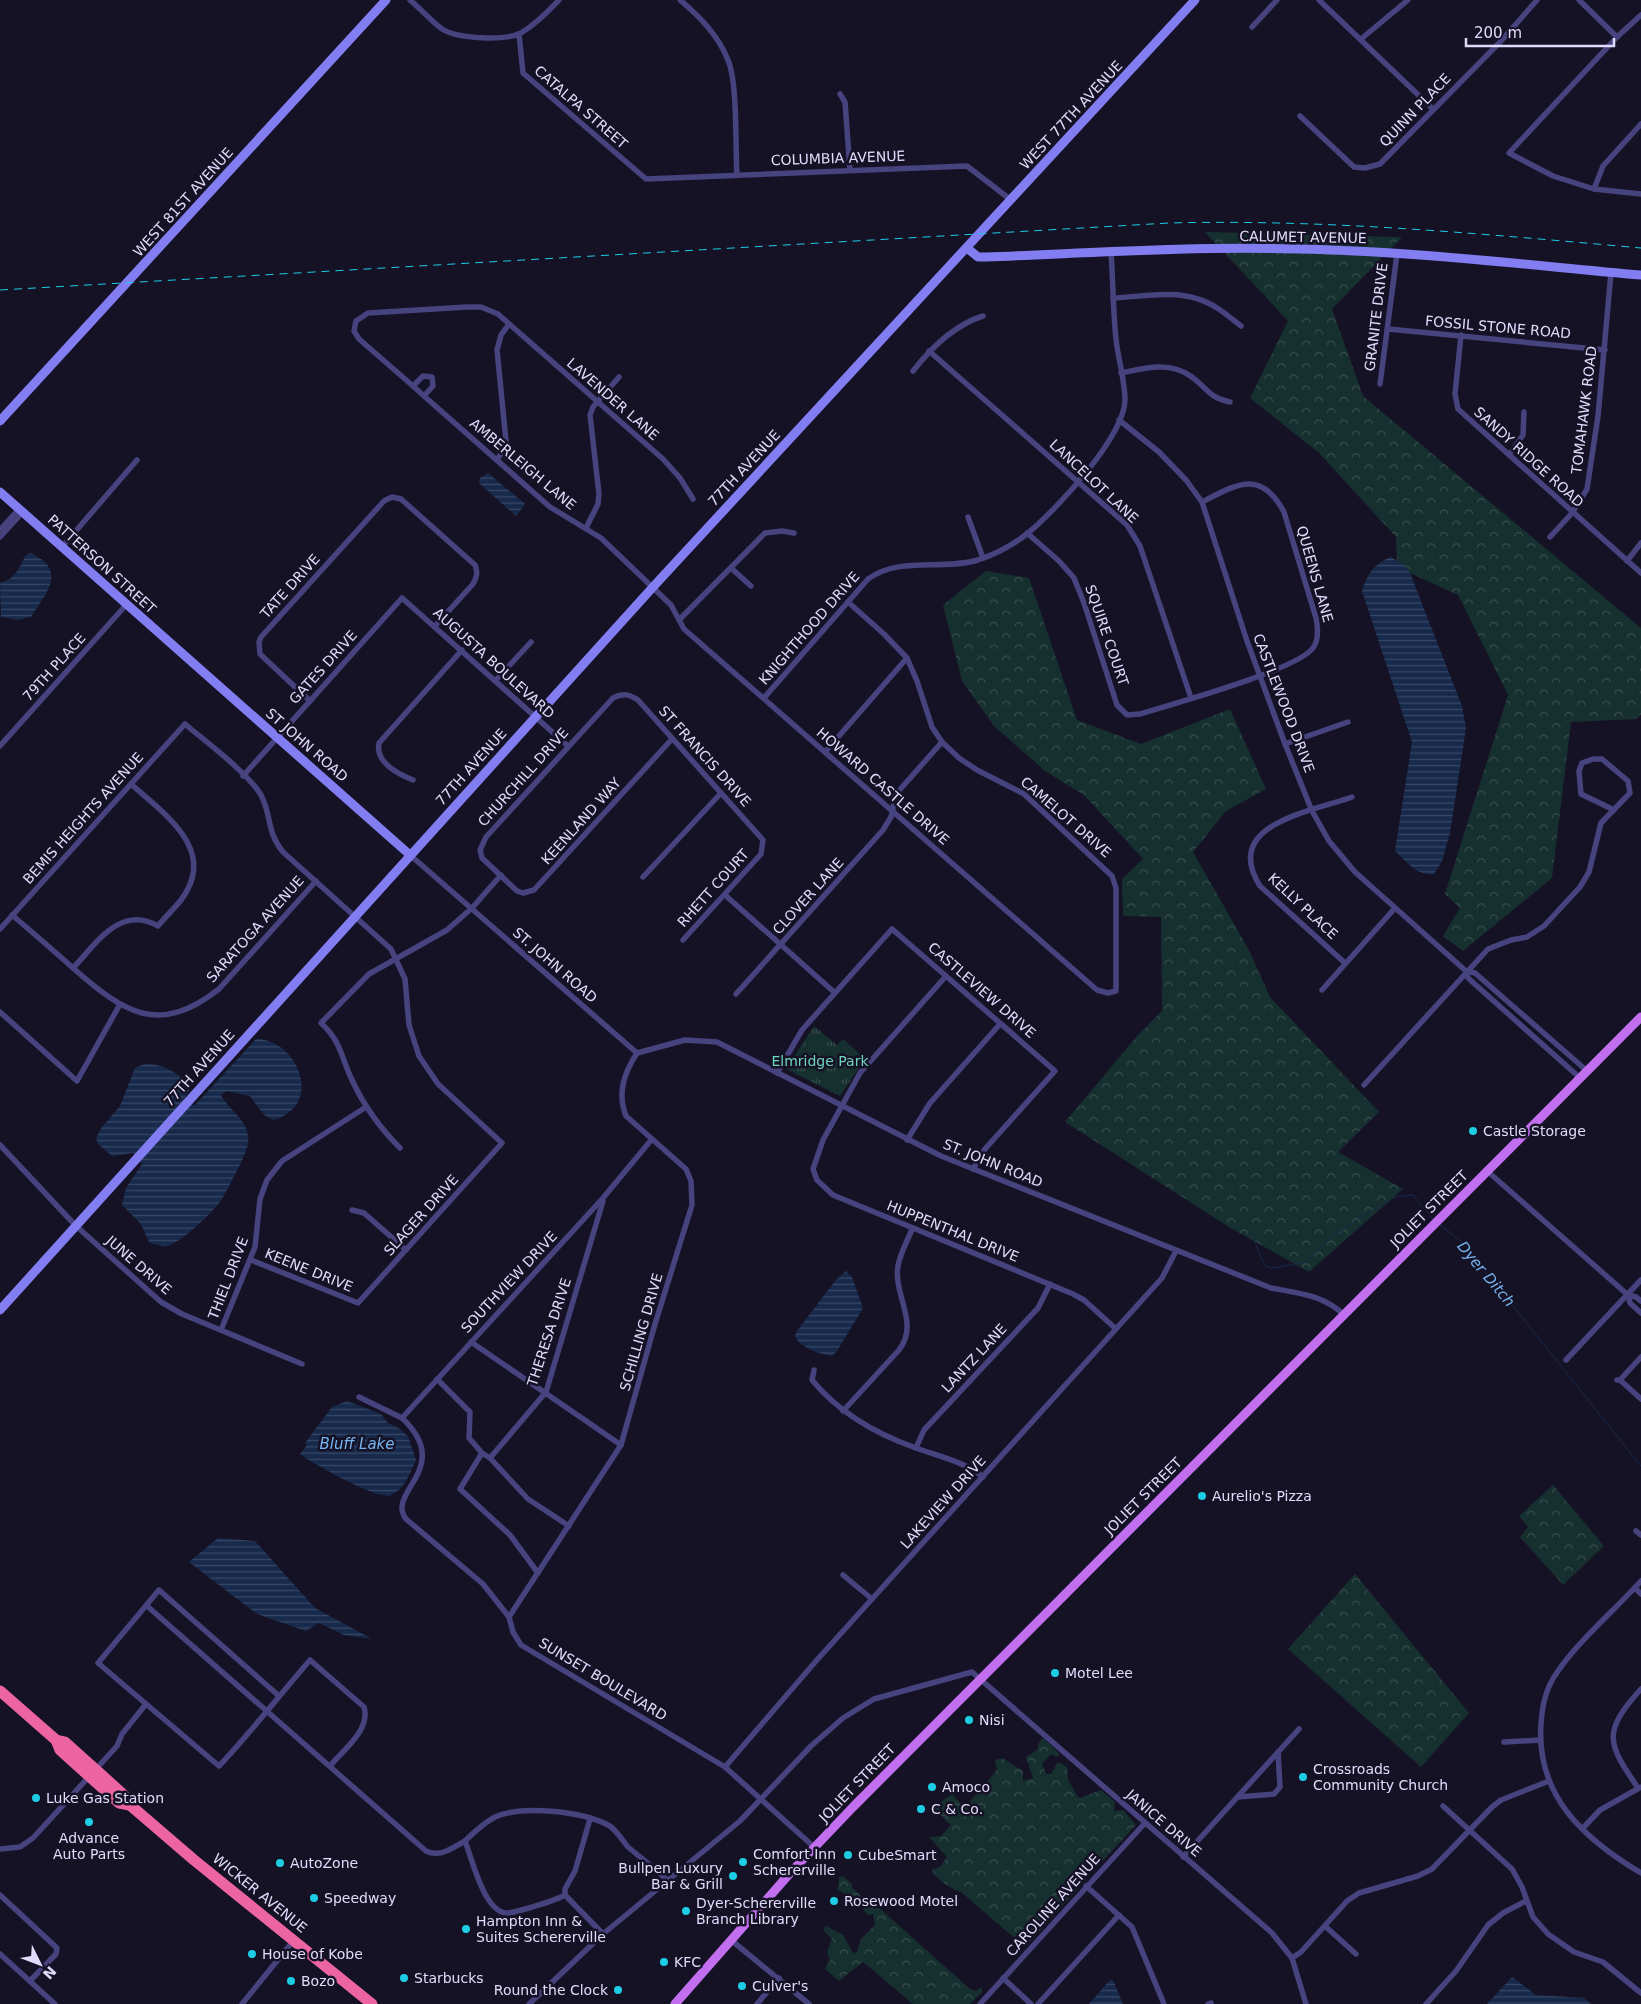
<svg xmlns="http://www.w3.org/2000/svg" width="1641" height="2004" viewBox="0 0 1641 2004" font-family="'DejaVu Sans',sans-serif">
<style>
.forest{fill:url(#forest-crowns)}
.park{fill:url(#park-tufts)}
.water{fill:url(#water-rules)}
.lines{fill:none;stroke-linecap:round;stroke-linejoin:round}
.stream{stroke:#172a4b;stroke-width:1}
.street{stroke:#46437f;stroke-width:5.5}
.secondary{stroke:#827df0;stroke-width:9}
.primary{stroke:#c16fef;stroke-width:9}
.highway{stroke:#ed64a3;stroke-width:11}
.rail{stroke:#1dcde5;stroke-width:1;stroke-dasharray:8 6;stroke-linecap:butt}
.poi-dot{fill:#1dcde5;stroke:#161226;stroke-width:2}
.labels{text-anchor:middle;dominant-baseline:central;stroke-width:5;stroke-linejoin:round;paint-order:stroke}
.street-label{font-size:14px;fill:#e0dbfb;stroke:#161226}
.park-label{font-size:14px;fill:#6fd4bc;stroke:#161226}
.poi-label{font-size:14px;fill:#e0dbfb;stroke:#161226;text-anchor:start}
.water-label{font-size:15px;font-style:italic;fill:#75b4ef;stroke:#161226}
</style>
<defs>
<pattern id="forest-crowns" width="20" height="18" patternUnits="userSpaceOnUse" patternTransform="scale(1.25)"><rect width="20" height="18" fill="#162f2f"/><path d="M2 6a3 3 0 1 1 6 0M12 15a3 3 0 1 1 6 0" fill="none" stroke="#384d4e"/></pattern>
<pattern id="park-tufts" width="24" height="20" patternUnits="userSpaceOnUse" patternTransform="scale(1.25)"><rect width="24" height="20" fill="#162f2f"/><path d="M3 7l-1-3M5 7V3M7 7l1-3M15 17l-1-3M17 17v-4M19 17l1-3" fill="none" stroke="#384d4e"/></pattern>
<pattern id="water-rules" width="6" height="5" patternUnits="userSpaceOnUse" patternTransform="scale(1.25)"><rect width="6" height="5" fill="#172a4b"/><path d="M0 2.5h6" fill="none" stroke="#384866"/></pattern>
</defs>
<rect width="100%" height="100%" fill="#161226"/>
<g class="forest">
<path d="M1205,232L1402,237L1332,309L1363,396L1641,628V714L1637,719L1571,722L1552,878L1463,951L1443,936L1460,908L1445,894L1508,695L1458,595L1410,573L1397,561L1396,537L1319,453L1250,398L1288,321Z"/>
<path d="M986,571L1029,578L1077,720L1141,744L1230,709L1266,789L1226,811L1193,852L1249,950L1270,997L1379,1112L1338,1152L1403,1189L1309,1272L1229,1227L1065,1122L1137,1036L1162,1011L1161,917L1123,916L1122,879L1143,859L1084,795L1045,771L994,726L962,681L943,605Z"/>
<path d="M1553,1485L1604,1546L1563,1585L1520,1537L1528,1527L1519,1516Z"/>
<path d="M1355,1574L1469,1713L1421,1767L1288,1649Z"/>
<path d="M1043,1738L1059,1753L1058,1757L1051,1754L1042,1764L1046,1774H1051L1058,1762L1067,1767L1068,1780L1078,1797L1080,1798L1101,1790L1115,1802L1114,1811L1123,1810L1136,1825L1099,1865L1094,1866L1086,1875V1880L1025,1947L961,1892C954,1891 935,1878 932,1870L940,1867L947,1857L929,1837L941,1836L951,1825L933,1808L952,1794L964,1807L966,1806L997,1770L995,1760L1002,1758L1023,1771V1781L1033,1778L1026,1757L1037,1750L1039,1742Z"/>
<path d="M843,1876L852,1884V1888L861,1896L867,1897L970,1989L975,1991L982,1987V1992L970,2004H913L863,1962L839,1981L825,1969L830,1960L827,1952L832,1939L823,1930L826,1926L843,1935L853,1953L857,1952L861,1939L875,1925L873,1914L868,1915L863,1909V1904L838,1890L839,1877Z"/>
</g>
<path class="park" d="M814,1026L837,1045L843,1039L865,1059L840,1096L786,1069Z"/>
<g class="water">
<path d="M488,473L525,504L516,516L479,483L480,478Z"/>
<path d="M30,553C68,570 47,592 31,617L18,620L1,617L0,583C14,580 20,568 25,556Z"/>
<path d="M1391,557L1404,565L1410,573L1462,706L1466,728L1450,833L1442,861L1434,874C1417,876 1407,862 1395,851L1412,742L1362,591C1366,575 1376,562 1391,557Z"/>
<path d="M256,1039C298,1039 325,1106 273,1120L264,1115L250,1096L227,1091L221,1095C229,1111 251,1121 248,1143C247,1154 228,1188 222,1199C215,1210 180,1244 167,1246C161,1247 154,1244 149,1242L141,1224L122,1205L126,1188L142,1164L133,1153L112,1156L98,1144L96,1138L102,1127L120,1106L135,1068C154,1057 173,1071 188,1082L191,1087L184,1099L194,1106Z"/>
<path d="M846,1271L852,1277L863,1308L837,1351L832,1356C820,1354 800,1348 795,1336L797,1331L835,1281Z"/>
<path d="M347,1401L381,1414L388,1423L397,1427L408,1436L416,1460C410,1473 405,1489 391,1495C379,1501 312,1463 300,1454L307,1445L305,1443L332,1407Z"/>
<path d="M218,1538L255,1541L315,1608L372,1639L344,1635L319,1623L306,1631L257,1614L189,1562Z"/>
<path d="M1512,1977L1536,1995L1584,1998L1591,2004H1487Z"/>
<path d="M1110,1980H1113L1123,2004H1089Z"/>
</g>
<g class="lines">
<g class="stream">
<path d="M1440,1225L1461,1241L1641,1466"/>
<path d="M1254,1239L1261,1258L1266,1266L1272,1268L1308,1262L1326,1241L1351,1224L1395,1197L1413,1195L1433,1219"/>
</g>
<g class="street">
<path d="M410,0C421,9 431,21 442,29C458,39 505,41 521,33C536,24 547,13 559,0"/>
<path d="M680,0C700,17 718,35 728,60C738,84 735,147 737,175"/>
<path d="M1319,0L1433,109"/>
<path d="M1579,0L1617,37"/>
<path d="M1641,15L1617,37L1509,153L1553,176L1594,189L1641,194"/>
<path d="M1252,27L1277,0"/>
<path d="M519,34L523,73L646,179L967,166L1011,200"/>
<path d="M1361,39L1408,0"/>
<path d="M840,94L845,102L850,170"/>
<path d="M1300,116L1354,167L1365,168L1380,164L1502,40L1537,0"/>
<path d="M1594,189L1603,166L1641,124"/>
<path d="M1113,298C1140,297 1173,290 1198,299C1215,304 1228,316 1241,326"/>
<path d="M1388,329L1605,350"/>
<path d="M1461,335L1455,394L1458,409L1641,573"/>
<path d="M929,351L1127,525L1140,546L1191,698"/>
<path d="M913,371C931,348 954,325 983,316"/>
<path d="M1121,373C1145,368 1170,361 1192,377C1208,389 1208,397 1230,402"/>
<path d="M1380,384L1397,254"/>
<path d="M413,386L424,396"/>
<path d="M1119,420L1159,452L1186,480L1202,502L1247,641L1285,744L1312,811L1329,841L1355,872L1466,971L1468,978L1579,1077"/>
<path d="M1509,455L1523,435L1524,412"/>
<path d="M497,460L505,447L506,441L497,350L501,335L509,324"/>
<path d="M693,499L680,478L663,459L498,314L481,307H467L368,313L356,321L354,331L359,339L413,386L423,376L432,377L433,386L424,396L550,507L601,538L671,605L684,629L1097,990L1108,993L1116,991V888L1112,876L1024,794L977,770L959,758L942,742L932,727L917,681L907,658L884,634L848,602"/>
<path d="M968,517L983,558"/>
<path d="M586,528L598,504L599,494L590,415L593,407L619,377"/>
<path d="M0,530L19,509"/>
<path d="M1027,533L1059,561L1074,578L1084,603L1117,705L1127,715L1140,714C1172,704 1297,670 1313,648C1319,640 1318,628 1316,618L1284,512C1261,469 1237,484 1202,502"/>
<path d="M0,537L23,512"/>
<path d="M1550,537L1572,513L1587,489L1598,416L1611,273"/>
<path d="M62,547L137,460"/>
<path d="M1627,561L1641,543"/>
<path d="M731,568L751,586"/>
<path d="M679,620L765,533L782,531L794,533"/>
<path d="M496,680L531,642"/>
<path d="M764,698L868,579C900,556 940,571 978,560C996,554 1013,545 1028,533C1057,509 1124,437 1125,400C1125,380 1118,359 1116,339C1113,310 1113,281 1111,252"/>
<path d="M310,701L260,654L259,642L261,637L384,501L392,497L401,499L475,565C478,572 477,577 473,584L435,626"/>
<path d="M672,739L534,890L523,893L517,891L482,858L480,850L486,837L613,698C623,693 629,694 638,700L763,840L761,854L683,940"/>
<path d="M1285,744L1348,722"/>
<path d="M0,746L126,605"/>
<path d="M825,752L907,658"/>
<path d="M243,776L402,598L568,746"/>
<path d="M413,780C398,774 375,762 379,743L462,650"/>
<path d="M410,855L637,1053"/>
<path d="M643,877L721,793"/>
<path d="M725,895L834,992"/>
<path d="M12,915C33,933 53,950 73,968C123,1012 158,1037 219,989L316,881"/>
<path d="M0,929L185,724C206,742 248,773 261,795C272,816 266,831 283,852L391,949L405,979L409,1025L419,1056L438,1084L502,1143L358,1303L251,1260"/>
<path d="M1345,963L1260,886C1221,824 1311,812 1352,797"/>
<path d="M73,968C96,944 120,904 158,926C165,917 174,909 181,900C219,850 164,814 131,784"/>
<path d="M1466,971L1475,973L1586,1070"/>
<path d="M946,976L860,1073L823,1140L813,1169L817,1180L833,1195L1073,1294L1084,1300L1116,1329"/>
<path d="M1322,990L1395,908"/>
<path d="M736,994L883,830L891,817L896,794L942,742"/>
<path d="M0,1012L77,1081L119,1006"/>
<path d="M637,1053L685,1040L717,1042L941,1156L1271,1288C1298,1293 1324,1295 1344,1315"/>
<path d="M777,1073L802,1030L892,929L1055,1071L985,1149L973,1169"/>
<path d="M1364,1085L1488,949L1511,940L1527,937L1544,926L1580,887L1589,872L1601,823L1630,793L1628,781L1602,759H1593L1582,763L1579,771L1581,794L1614,810"/>
<path d="M652,1139L603,1198L402,1418C455,1468 385,1492 406,1519L483,1584L509,1617L513,1632L521,1645L725,1767L814,1847"/>
<path d="M907,1140L930,1103L1000,1024"/>
<path d="M0,1145L75,1225L161,1302L182,1314L302,1364"/>
<path d="M400,1148C380,1128 364,1106 352,1080C341,1057 341,1041 321,1023L369,974L447,930L472,908L501,875"/>
<path d="M1486,1170L1628,1295L1630,1303L1641,1313"/>
<path d="M352,1210L364,1213L406,1250"/>
<path d="M1628,1295L1636,1297L1641,1301"/>
<path d="M221,1330L255,1247L260,1199L267,1180L282,1161L366,1107"/>
<path d="M471,1342L621,1445"/>
<path d="M1566,1360L1641,1280"/>
<path d="M814,1370L812,1380C840,1414 876,1434 916,1448C940,1457 963,1461 983,1477"/>
<path d="M437,1379L470,1412L469,1438L482,1453"/>
<path d="M1617,1380H1620L1641,1357"/>
<path d="M1620,1380L1641,1399"/>
<path d="M359,1397L402,1418"/>
<path d="M843,1411L899,1350C920,1323 893,1295 898,1266C900,1253 908,1240 912,1229"/>
<path d="M916,1448L924,1430L1038,1308L1050,1284"/>
<path d="M490,1458L528,1499L569,1526"/>
<path d="M1636,1531L1641,1535"/>
<path d="M538,1573L510,1535L460,1489L482,1453L490,1458L546,1392L603,1201"/>
<path d="M843,1575L872,1599"/>
<path d="M1641,1581C1615,1610 1577,1642 1556,1674C1546,1688 1542,1707 1541,1724C1536,1796 1584,1839 1641,1873"/>
<path d="M1635,1588L1641,1594"/>
<path d="M147,1606L426,1851C440,1858 452,1848 465,1841"/>
<path d="M509,1617L621,1445L655,1324L692,1205L691,1181L686,1169L626,1116C617,1093 624,1073 637,1053"/>
<path d="M279,1696L159,1590L98,1663L219,1766C251,1732 279,1696 310,1660L364,1707C371,1730 343,1750 330,1766"/>
<path d="M1504,1742L1540,1740"/>
<path d="M725,1767L816,1661L1162,1278L1176,1251"/>
<path d="M1638,1788C1607,1743 1602,1732 1641,1689"/>
<path d="M1238,1797L1274,1794L1280,1787L1278,1752"/>
<path d="M1443,1806L1512,1869L1522,1887L1533,1917L1548,1934L1574,1952L1603,1962L1641,1993"/>
<path d="M590,1819L575,1871L565,1889V1895C554,1901 542,1904 529,1908C521,1910 513,1913 506,1913C484,1911 472,1859 465,1841C474,1832 484,1823 495,1817C522,1805 581,1811 608,1825C616,1829 622,1840 628,1847C641,1858 654,1868 666,1879"/>
<path d="M1583,1828L1600,1810L1641,1787"/>
<path d="M0,1849L20,1847L33,1838L117,1746L122,1734L146,1704"/>
<path d="M1183,1857L1299,1729"/>
<path d="M1086,1886L1132,1927L1164,2004"/>
<path d="M0,1895L57,1948L56,1954L30,1981"/>
<path d="M565,1895L603,1934"/>
<path d="M1325,1926L1356,1954"/>
<path d="M731,1940L809,2004"/>
<path d="M0,1954L55,2004"/>
<path d="M1292,1958L1301,1952L1347,1901L1359,1893L1418,1876L1432,1869L1492,1807L1501,1800L1549,1781"/>
<path d="M1003,1978L1031,2004"/>
<path d="M242,2004L294,1940"/>
<path d="M529,2004L603,1934L740,1821L811,1746L843,1718L874,1699L972,1672L1272,1933L1292,1958L1306,2004"/>
<path d="M757,2004L779,1978"/>
<path d="M980,2004L1145,1823"/>
<path d="M1038,2004L1119,1915"/>
<path d="M1208,2004L1211,2003"/>
<path d="M1426,2004L1456,1971L1488,1925L1503,1913L1526,1901"/>
</g>
<g class="secondary">
<path d="M967,248L978,257H986C1090,253 1193,246 1297,249C1412,251 1527,265 1641,275"/>
<path d="M0,421L386,0"/>
<path d="M0,492L410,855"/>
<path d="M0,1310L653,587L1195,0"/>
</g>
<path class="primary" d="M675,2004L791,1872L853,1807L1641,1017"/>
<g class="highway">
<path d="M0,1691L56,1740L65,1742L125,1796L130,1805L194,1860L372,2004"/>
<path d="M56,1740L60,1750L119,1803L130,1805"/>
</g>
<path class="rail" d="M0,290L1169,223C1328,219 1484,234 1641,248"/>
</g>
<g class="poi-dot">
<circle cx="1473" cy="1131" r="5"/>
<circle cx="1202" cy="1496" r="5"/>
<circle cx="1055" cy="1673" r="5"/>
<circle cx="969" cy="1720" r="5"/>
<circle cx="1303" cy="1777" r="5"/>
<circle cx="932" cy="1787" r="5"/>
<circle cx="36" cy="1798" r="5"/>
<circle cx="921" cy="1809" r="5"/>
<circle cx="89" cy="1822" r="5"/>
<circle cx="848" cy="1855" r="5"/>
<circle cx="743" cy="1862" r="5"/>
<circle cx="280" cy="1863" r="5"/>
<circle cx="733" cy="1876" r="5"/>
<circle cx="314" cy="1898" r="5"/>
<circle cx="834" cy="1901" r="5"/>
<circle cx="686" cy="1911" r="5"/>
<circle cx="466" cy="1929" r="5"/>
<circle cx="252" cy="1954" r="5"/>
<circle cx="664" cy="1962" r="5"/>
<circle cx="404" cy="1978" r="5"/>
<circle cx="291" cy="1981" r="5"/>
<circle cx="742" cy="1986" r="5"/>
<circle cx="618" cy="1990" r="5"/>
</g>
<g class="labels">
<g class="street-label">
<text transform="translate(581 107) rotate(41)">CATALPA STREET</text>
<text transform="translate(1415 110) rotate(-46)">QUINN PLACE</text>
<text transform="translate(1071 115) rotate(-47)">WEST 77TH AVENUE</text>
<text transform="translate(838 158) rotate(-2)">COLUMBIA AVENUE</text>
<text transform="translate(183 202) rotate(-48)">WEST 81ST AVENUE</text>
<text transform="translate(1303 237) rotate(1)">CALUMET AVENUE</text>
<text transform="translate(1376 317) rotate(-83)">GRANITE DRIVE</text>
<text transform="translate(1498 327) rotate(5)">FOSSIL STONE ROAD</text>
<text transform="translate(613 399) rotate(41)">LAVENDER LANE</text>
<text transform="translate(1584 410) rotate(-83)">TOMAHAWK ROAD</text>
<text transform="translate(1529 457) rotate(42)">SANDY RIDGE ROAD</text>
<text transform="translate(523 464) rotate(40)">AMBERLEIGH LANE</text>
<text transform="translate(744 468) rotate(-47)">77TH AVENUE</text>
<text transform="translate(1094 481) rotate(43)">LANCELOT LANE</text>
<text transform="translate(102 564) rotate(42)">PATTERSON STREET</text>
<text transform="translate(1315 574) rotate(74)">QUEENS LANE</text>
<text transform="translate(290 586) rotate(-48)">TATE DRIVE</text>
<text transform="translate(809 628) rotate(-49)">KNIGHTHOOD DRIVE</text>
<text transform="translate(1107 635) rotate(71)">SQUIRE COURT</text>
<text transform="translate(494 663) rotate(42)">AUGUSTA BOULEVARD</text>
<text transform="translate(54 667) rotate(-48)">79TH PLACE</text>
<text transform="translate(323 667) rotate(-48)">GATES DRIVE</text>
<text transform="translate(1284 703) rotate(69)">CASTLEWOOD DRIVE</text>
<text transform="translate(307 745) rotate(41)">ST JOHN ROAD</text>
<text transform="translate(705 756) rotate(48)">ST FRANCIS DRIVE</text>
<text transform="translate(471 767) rotate(-48)">77TH AVENUE</text>
<text transform="translate(523 777) rotate(-48)">CHURCHILL DRIVE</text>
<text transform="translate(883 786) rotate(41)">HOWARD CASTLE DRIVE</text>
<text transform="translate(1066 817) rotate(41)">CAMELOT DRIVE</text>
<text transform="translate(83 818) rotate(-48)">BEMIS HEIGHTS AVENUE</text>
<text transform="translate(581 821) rotate(-48)">KEENLAND WAY</text>
<text transform="translate(713 888) rotate(-48)">RHETT COURT</text>
<text transform="translate(808 896) rotate(-48)">CLOVER LANE</text>
<text transform="translate(1303 906) rotate(43)">KELLY PLACE</text>
<text transform="translate(255 929) rotate(-48)">SARATOGA AVENUE</text>
<text transform="translate(555 965) rotate(41)">ST. JOHN ROAD</text>
<text transform="translate(982 990) rotate(41)">CASTLEVIEW DRIVE</text>
<text transform="translate(199 1068) rotate(-48)">77TH AVENUE</text>
<text transform="translate(993 1163) rotate(22)">ST. JOHN ROAD</text>
<text transform="translate(1429 1209) rotate(-45)">JOLIET STREET</text>
<text transform="translate(421 1215) rotate(-48)">SLAGER DRIVE</text>
<text transform="translate(953 1231) rotate(22)">HUPPENTHAL DRIVE</text>
<text transform="translate(139 1265) rotate(41)">JUNE DRIVE</text>
<text transform="translate(309 1270) rotate(22)">KEENE DRIVE</text>
<text transform="translate(228 1278) rotate(-69)">THIEL DRIVE</text>
<text transform="translate(509 1282) rotate(-47)">SOUTHVIEW DRIVE</text>
<text transform="translate(549 1332) rotate(-72)">THERESA DRIVE</text>
<text transform="translate(641 1332) rotate(-74)">SCHILLING DRIVE</text>
<text transform="translate(974 1358) rotate(-47)">LANTZ LANE</text>
<text transform="translate(1143 1496) rotate(-45)">JOLIET STREET</text>
<text transform="translate(943 1502) rotate(-48)">LAKEVIEW DRIVE</text>
<text transform="translate(603 1679) rotate(31)">SUNSET BOULEVARD</text>
<text transform="translate(857 1783) rotate(-46)">JOLIET STREET</text>
<text transform="translate(1164 1823) rotate(41)">JANICE DRIVE</text>
<text transform="translate(260 1893) rotate(39)">WICKER AVENUE</text>
<text transform="translate(1053 1905) rotate(-48)">CAROLINE AVENUE</text>
</g>
<g class="park-label">
<text x="820" y="1061">Elmridge Park</text>
</g>
<g class="poi-label">
<text x="1483" y="1131">Castle Storage</text>
<text x="1212" y="1496">Aurelio's Pizza</text>
<text x="1065" y="1673">Motel Lee</text>
<text x="979" y="1720">Nisi</text>
<text x="1313" y="1769">Crossroads<tspan x="1313" dy="16">Community Church</tspan></text>
<text x="942" y="1787">Amoco</text>
<text x="46" y="1798">Luke Gas Station</text>
<text x="931" y="1809">C &amp; Co.</text>
<text x="89" y="1838" text-anchor="middle">Advance<tspan x="89" dy="16">Auto Parts</tspan></text>
<text x="753" y="1854">Comfort Inn<tspan x="753" dy="16">Schererville</tspan></text>
<text x="858" y="1855">CubeSmart</text>
<text x="290" y="1863">AutoZone</text>
<text x="723" y="1868" text-anchor="end">Bullpen Luxury<tspan x="723" dy="16">Bar &amp; Grill</tspan></text>
<text x="324" y="1898">Speedway</text>
<text x="844" y="1901">Rosewood Motel</text>
<text x="696" y="1903">Dyer-Schererville<tspan x="696" dy="16">Branch Library</tspan></text>
<text x="476" y="1921">Hampton Inn &amp;<tspan x="476" dy="16">Suites Schererville</tspan></text>
<text x="262" y="1954">House of Kobe</text>
<text x="674" y="1962">KFC</text>
<text x="414" y="1978">Starbucks</text>
<text x="301" y="1981">Bozo</text>
<text x="752" y="1986">Culver's</text>
<text x="608" y="1990" text-anchor="end">Round the Clock</text>
</g>
<g class="water-label">
<text transform="translate(1486 1274) rotate(50)">Dyer Ditch</text>
<text x="357" y="1444">Bluff Lake</text>
</g>
</g>
<g transform="translate(40 1964) rotate(132)" stroke="#161226" stroke-width="4" paint-order="stroke">
<path d="M0-4L9 19L0 12L-9 19Z" fill="#e0dbfb"/>
<text y="-8" font-size="14" font-weight="bold" text-anchor="middle" fill="#e0dbfb">N</text>
</g>
<path d="M1466 38v8h148v-8" fill="none" stroke="#e0dbfb" stroke-width="2.5"/>
<text x="1474" y="38" font-size="15" fill="#e0dbfb" stroke="#161226" stroke-width="4" paint-order="stroke">200 m</text>
</svg>
